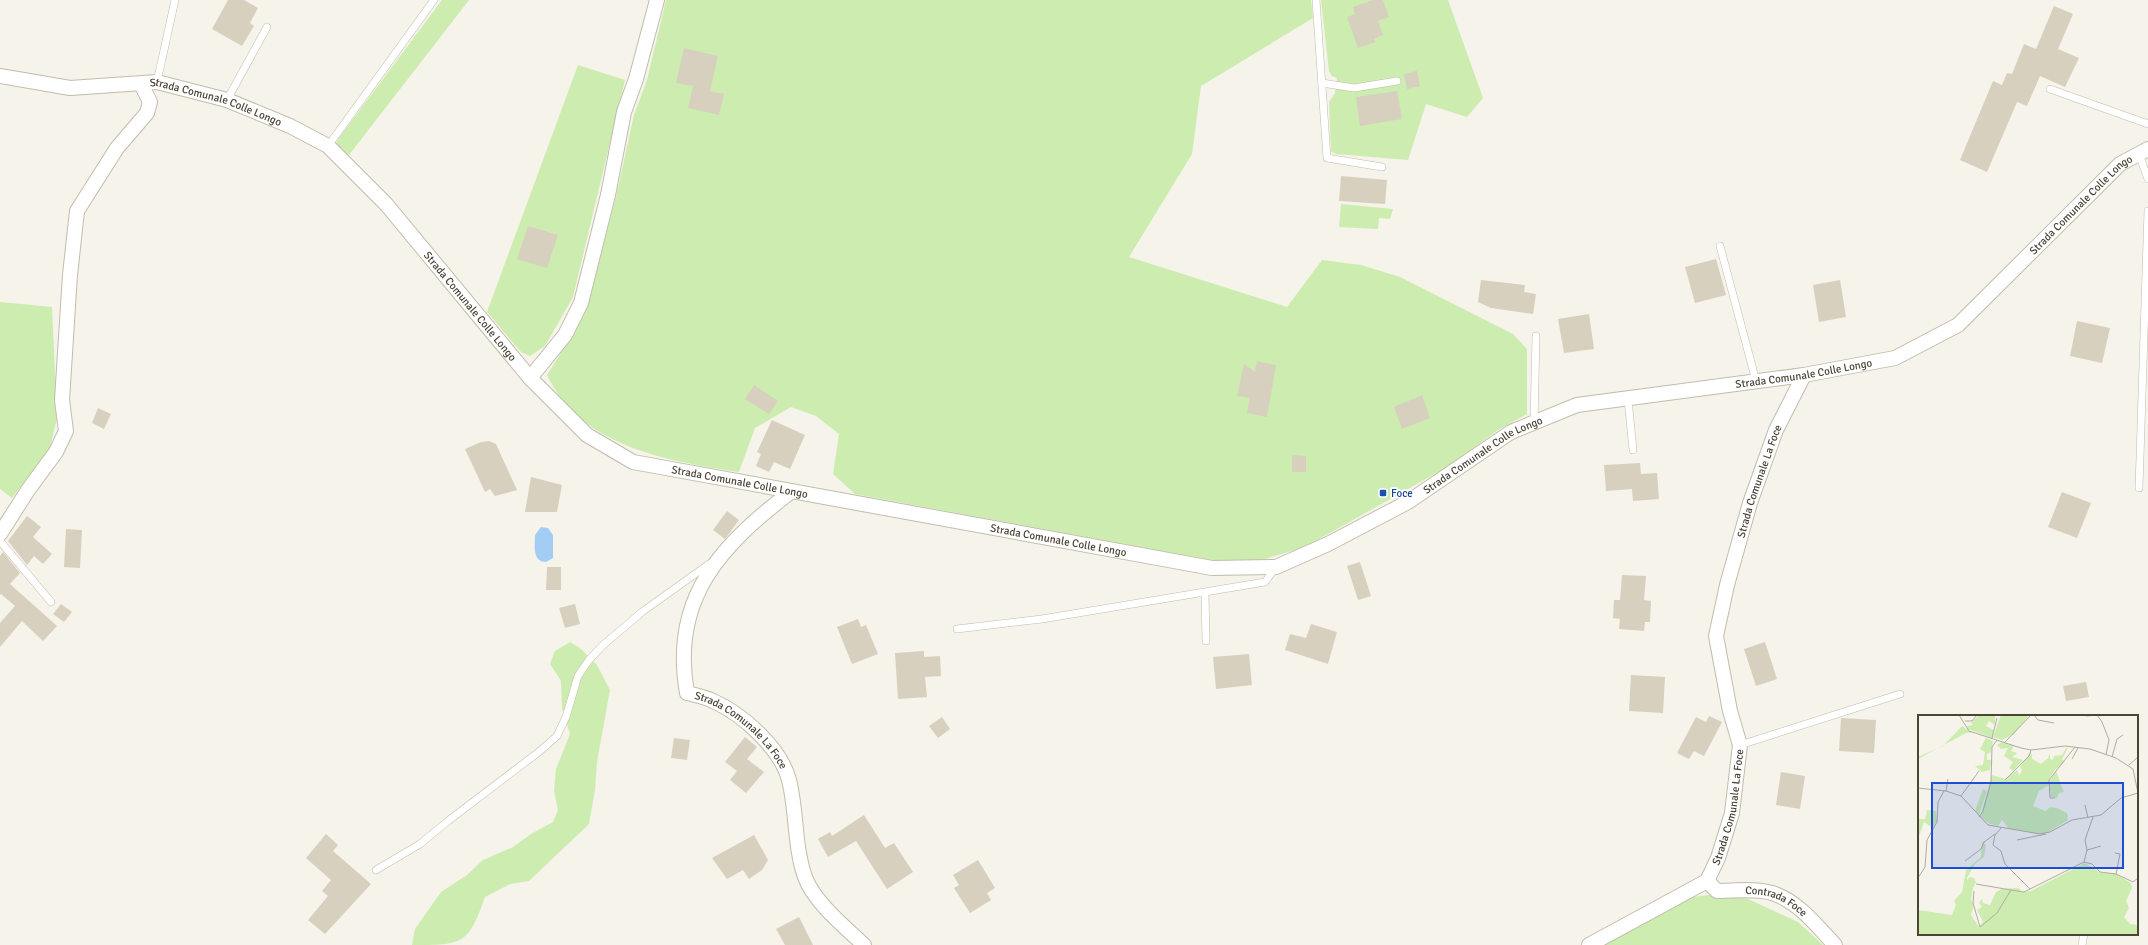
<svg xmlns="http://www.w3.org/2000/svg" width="2148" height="945" viewBox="0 0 2148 945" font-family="Signika,sans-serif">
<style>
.green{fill:#ccecb0}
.water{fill:#a3cdf5}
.building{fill:#d8d0be}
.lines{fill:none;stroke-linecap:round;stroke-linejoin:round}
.service-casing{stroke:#c2bcab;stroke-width:8}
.minor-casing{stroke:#c2bcab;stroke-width:16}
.service{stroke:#fff;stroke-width:7}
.minor{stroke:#fff;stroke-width:14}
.transit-dot{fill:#1a4fb4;stroke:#fff;stroke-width:1.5}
.labels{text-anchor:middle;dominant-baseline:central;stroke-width:3.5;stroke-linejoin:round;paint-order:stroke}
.street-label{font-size:11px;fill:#4a4537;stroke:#fff}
.transit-label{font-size:11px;fill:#164399;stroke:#fff;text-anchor:start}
.inset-road{fill:none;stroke:#b1ada2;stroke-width:1}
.view{fill:#1d4ed8;fill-opacity:0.15;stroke:#1d4ed8;stroke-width:2}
.inset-edge{fill:none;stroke:#4a4537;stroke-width:2}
</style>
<rect width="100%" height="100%" fill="#f6f3ea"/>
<g class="green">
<path d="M442,0H469L349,155L336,144L339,138Z"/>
<path d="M666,0H1311L1313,18L1201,86L1192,154L1129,257L1287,307L1322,260L1361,265L1400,277L1513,334L1527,349V414L1498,430L1447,467L1305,547L1261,560L1215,561L855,494L833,474L839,434L816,416L791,407L755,428L739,472C668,461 581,447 547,375L575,331L589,300L616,197L634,115L647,80Z"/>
<path d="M1321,0H1448L1483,98L1467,117L1426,104L1408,160L1336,154L1331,151L1329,102L1335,93L1337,78L1332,76L1329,71Z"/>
<path d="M578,65L625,80L573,297L545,346L530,356L521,352L487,312Z"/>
<path d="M1341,204L1393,209L1390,219L1379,218L1378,229L1339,227Z"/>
<path d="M0,302L52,307L57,418L50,448L12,498L0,489Z"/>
<path d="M570,642L580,648L597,665L610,690L597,762L595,790L589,824L529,881L510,884L485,897C468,945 463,945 412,945L415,929L441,892L467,875L483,860L513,847L531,834L553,822L558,810L554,791L556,769L570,734L562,708L561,681L550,664L555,651Z"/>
<path d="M1718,894L1748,899L1798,922L1823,945H1604L1691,897Z"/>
</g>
<path class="water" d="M541,527L548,528L553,535V558L546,562C532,562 535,545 535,535Z"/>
<g class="building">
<path d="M228,0H244L258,8L250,23L254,26L242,46L212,29Z"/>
<path d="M1373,0H1383L1389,17L1378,21L1383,35L1374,39L1376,42L1358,48L1347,17L1355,14L1353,7Z"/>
<path d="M2054,6L2073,14L2058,49L2079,58L2065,87L2040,76L2027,106L2017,102L1987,172L1960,160L1993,81L2002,85L2007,73L2012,74L2024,44L2036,49Z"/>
<path d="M684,48L718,56L710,91L724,94L719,115L688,108L693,86L676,83Z"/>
<path d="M1417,71L1420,86L1407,89L1404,74Z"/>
<path d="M1397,91L1402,119L1360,126L1356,97Z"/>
<path d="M1341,176L1387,180L1385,204L1339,201Z"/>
<path d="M528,226L558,235L547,268L517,259Z"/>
<path d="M1716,259L1726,295L1695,303L1685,267Z"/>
<path d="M1481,280L1525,285L1524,292L1536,294L1533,314L1491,308L1478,302Z"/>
<path d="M1840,280L1846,317L1819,322L1813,285Z"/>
<path d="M1589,314L1594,349L1564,353L1558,319Z"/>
<path d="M2077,321L2110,328L2102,363L2070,356Z"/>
<path d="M1257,361L1276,365L1267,417L1247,413L1250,398L1237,396L1244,364L1255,372Z"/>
<path d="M754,385L778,401L769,414L745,399Z"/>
<path d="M1422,395L1430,418L1402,429L1394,407Z"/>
<path d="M98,408L111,414L104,429L92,423Z"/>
<path d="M772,420L805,435L790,469L774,462L769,472L756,466L761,454L757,452Z"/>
<path d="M489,441L496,444L517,490L495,496L490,489L485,492L465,449L481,442Z"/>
<path d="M1292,455L1306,456V472H1292Z"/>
<path d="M1640,463L1641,474L1657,473L1659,499L1633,501L1632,489L1606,491L1604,465Z"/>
<path d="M531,477L562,485L557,512H525Z"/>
<path d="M2062,492L2091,503L2077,538L2048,527Z"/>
<path d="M727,511L739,520L725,539L713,530Z"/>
<path d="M27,516L41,527L33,537L52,554L43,564L34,556L27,565L8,541Z"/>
<path d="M66,529L82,530L80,568L64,567Z"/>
<path d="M3,552L20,573L10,584L57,626L43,641L22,621L0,647V623L15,606L1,594L0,595V556Z"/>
<path d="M1360,562L1371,596L1358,600L1347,566Z"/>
<path d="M547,567H561V590H546Z"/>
<path d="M1622,575L1646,576L1644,600L1651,601L1650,622H1645L1644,631L1619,629L1620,619L1613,618L1614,600H1620Z"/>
<path d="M61,604L72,612L64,622L53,614Z"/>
<path d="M575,604L580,624L565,628L559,608Z"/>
<path d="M858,619L861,627L866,625L878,654L852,664L837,627Z"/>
<path d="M1311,624L1337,632L1328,664L1285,650L1290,634L1306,638Z"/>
<path d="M1765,642L1777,679L1756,686L1744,649Z"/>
<path d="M924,651V657L940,656L941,676L925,677L927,697L898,699L895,653Z"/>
<path d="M1249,654L1252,685L1216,689L1213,657Z"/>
<path d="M1631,675L1665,677L1663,713L1629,711Z"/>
<path d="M2086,682L2089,697L2066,701L2063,686Z"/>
<path d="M1709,716L1722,722L1704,756L1694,751L1689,759L1677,753L1696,717L1706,722Z"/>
<path d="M942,717L950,729L938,738L929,726Z"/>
<path d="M1841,718L1876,720L1874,753L1839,751Z"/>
<path d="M745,737L757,747L747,759L764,772L746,793L730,780L737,771L725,762Z"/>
<path d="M674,738L690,740L687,760L671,758Z"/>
<path d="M1781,772L1805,776L1800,809L1776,805Z"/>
<path d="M864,815L885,848L894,843L913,872L887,889L856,841L828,857L818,839L830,832L832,836Z"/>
<path d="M326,834L338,845L333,851L371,884L325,934L308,920L328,896L322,891L331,880L306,858Z"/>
<path d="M754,835L768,860L762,870L749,879L743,870L727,879L712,858Z"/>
<path d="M978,860L995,888L987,893L991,900L970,913L954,888L959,885L953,875Z"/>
<path d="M799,917L813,945H785L776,929Z"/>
</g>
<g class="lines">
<defs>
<g id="service">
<path d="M1316,0L1327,158L1382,167"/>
<path d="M157,82L175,0"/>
<path d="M1322,83L1354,88L1397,81"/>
<path d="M2050,89L2148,124"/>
<path d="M227,100L267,27"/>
<path d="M328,146L434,0"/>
<path d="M2139,154L2148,179"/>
<path d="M1720,246L1756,381"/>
<path d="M1628,399L1633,450"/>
<path d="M1534,423L1536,336"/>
<path d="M2139,488L2148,211"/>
<path d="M0,541L51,602"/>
<path d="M1205,593L1206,641"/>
<path d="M957,629L1042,619L1265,582L1276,567"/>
<path d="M1740,745L1900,694"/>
<path d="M376,870L420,844L448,821L540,751L557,736L566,717L578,676L589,660L602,646L642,612L709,564L715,562"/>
<path d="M2082,945L2084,934"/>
</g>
<g id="minor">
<path id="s1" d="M0,76L70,88L157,82L227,100L290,126L328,146L386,204L530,378L587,435L633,462L1212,568L1276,567L1328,544L1408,502L1511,432L1577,405L1804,375L1895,358L1958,325L2120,164L2148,149"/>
<path d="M530,378L565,335L581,303L608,195L624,112L636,79L657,0"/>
<path id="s2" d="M792,491C721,545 670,598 687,693C696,695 705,697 713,701C743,714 781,749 789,780C797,811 794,846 805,877C814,902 845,927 864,945"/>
<path d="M0,534L28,490L56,452L66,431L62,400L70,275L77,211L117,148L147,113L150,102L141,84"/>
<path id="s3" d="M1707,881L1717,891C1734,891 1755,888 1772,893C1798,901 1817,926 1835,945"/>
<path id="s4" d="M1589,945L1707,881L1718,858L1732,813L1740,745L1730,711L1716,636L1727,585L1750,503L1776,430L1804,375"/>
</g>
</defs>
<use href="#service" class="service-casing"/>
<use href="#minor" class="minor-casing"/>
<use href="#service" class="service"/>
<use href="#minor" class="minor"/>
</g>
<rect class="transit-dot" x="1379" y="489" width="8" height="8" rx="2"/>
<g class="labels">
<g class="street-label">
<text stroke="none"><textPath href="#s1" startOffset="220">Strada Comunale Colle Longo</textPath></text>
<text stroke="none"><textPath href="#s1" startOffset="2344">Strada Comunale Colle Longo</textPath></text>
<text stroke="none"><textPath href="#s1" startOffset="556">Strada Comunale Colle Longo</textPath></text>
<text stroke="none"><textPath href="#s1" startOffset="2008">Strada Comunale Colle Longo</textPath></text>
<text stroke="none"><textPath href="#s1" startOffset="1672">Strada Comunale Colle Longo</textPath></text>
<text stroke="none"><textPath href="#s1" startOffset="892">Strada Comunale Colle Longo</textPath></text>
<text stroke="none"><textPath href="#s4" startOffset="548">Strada Comunale La Foce</textPath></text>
<text stroke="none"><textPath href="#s1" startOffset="1216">Strada Comunale Colle Longo</textPath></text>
<text stroke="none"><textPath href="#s2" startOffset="310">Strada Comunale La Foce</textPath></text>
<text stroke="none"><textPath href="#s4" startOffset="212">Strada Comunale La Foce</textPath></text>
<text stroke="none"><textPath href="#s3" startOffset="76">Contrada Foce</textPath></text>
</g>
<g class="transit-label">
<text x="1391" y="493">Foce</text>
</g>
</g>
<g transform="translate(1918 715)">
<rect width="220" height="220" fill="#f6f3ea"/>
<path d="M61,0H77V10L71,6L68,11L76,15L74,23L50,14L49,11L55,10L53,8ZM83,0H107L110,2L96,19L84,25L75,22ZM44,11L54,18H48L0,44V42L25,31ZM68,23L75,26L73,37L69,39V45H73L72,55L64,57L57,51L65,50L67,37L62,34ZM84,27L96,31L93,36L99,38L94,42L105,45L95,56L91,53L95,47L86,41L90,33L83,34L79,30ZM148,33H150L144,44L147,47L137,55L131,64V70L121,76L115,91L128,96L132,92L139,93L149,98L150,105L130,117L122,119L90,113L84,105L80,111L72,109L62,102L74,60L87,64L99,55L101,61L104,55L102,52L113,36L114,44L123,49L130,43L132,38V44L135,45L136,41L144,40ZM138,56L146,77L141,78L139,83L133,82L131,67ZM65,74L69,76L61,100L57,96ZM9,95L18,96L19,106L15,113L6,107L0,124V104H7ZM64,126L68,130L66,142L57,149L49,163V165L52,162L56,163L58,167L55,173L53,185L56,189L53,200L61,212L65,207L59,195L64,192L61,188L64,184L65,188L72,190L78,177L84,174L100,173L105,177L113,176L167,148L181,157L198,159L213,168L214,173L208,186L211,193L206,202L212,209L220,210V220H0V195L34,200L38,190L36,186L44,177L48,155L63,142Z" fill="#ccecb0"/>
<path class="inset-road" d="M41,0L51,16L103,33L113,35L147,31L172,34L198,43L215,54L220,78M116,0L120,5L136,8M168,1L179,0L184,7L191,25L188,40M47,6H54L59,0M74,23L79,3M87,27L113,0M194,42L199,24L205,20M154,44L160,33M211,50L220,42M87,65L111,41L113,35M0,73L28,76L43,81L70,110L122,119L132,117L154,105L183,100L203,83L220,78M28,76L30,64M43,81L61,56M205,82V112M137,83H132L131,65L157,32M167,90L170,103M61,102L65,96L73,67L74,32L79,25M84,112L77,120L75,130L83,136L87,149L112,174L166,147L169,135L167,125L175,102M99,125L128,119M169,135L183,131M197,138L202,139L198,159M47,146L63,134L66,127L77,119M166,147L174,149L182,157L198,159L215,167L220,163M0,163L7,152L9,125L19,107L20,87L26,76M58,169L93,175M56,176L55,188L62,212L79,198L93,175L106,177L112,174"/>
<path class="view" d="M14,68H205V153H14Z"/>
<rect width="220" height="220" class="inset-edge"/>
</g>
</svg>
